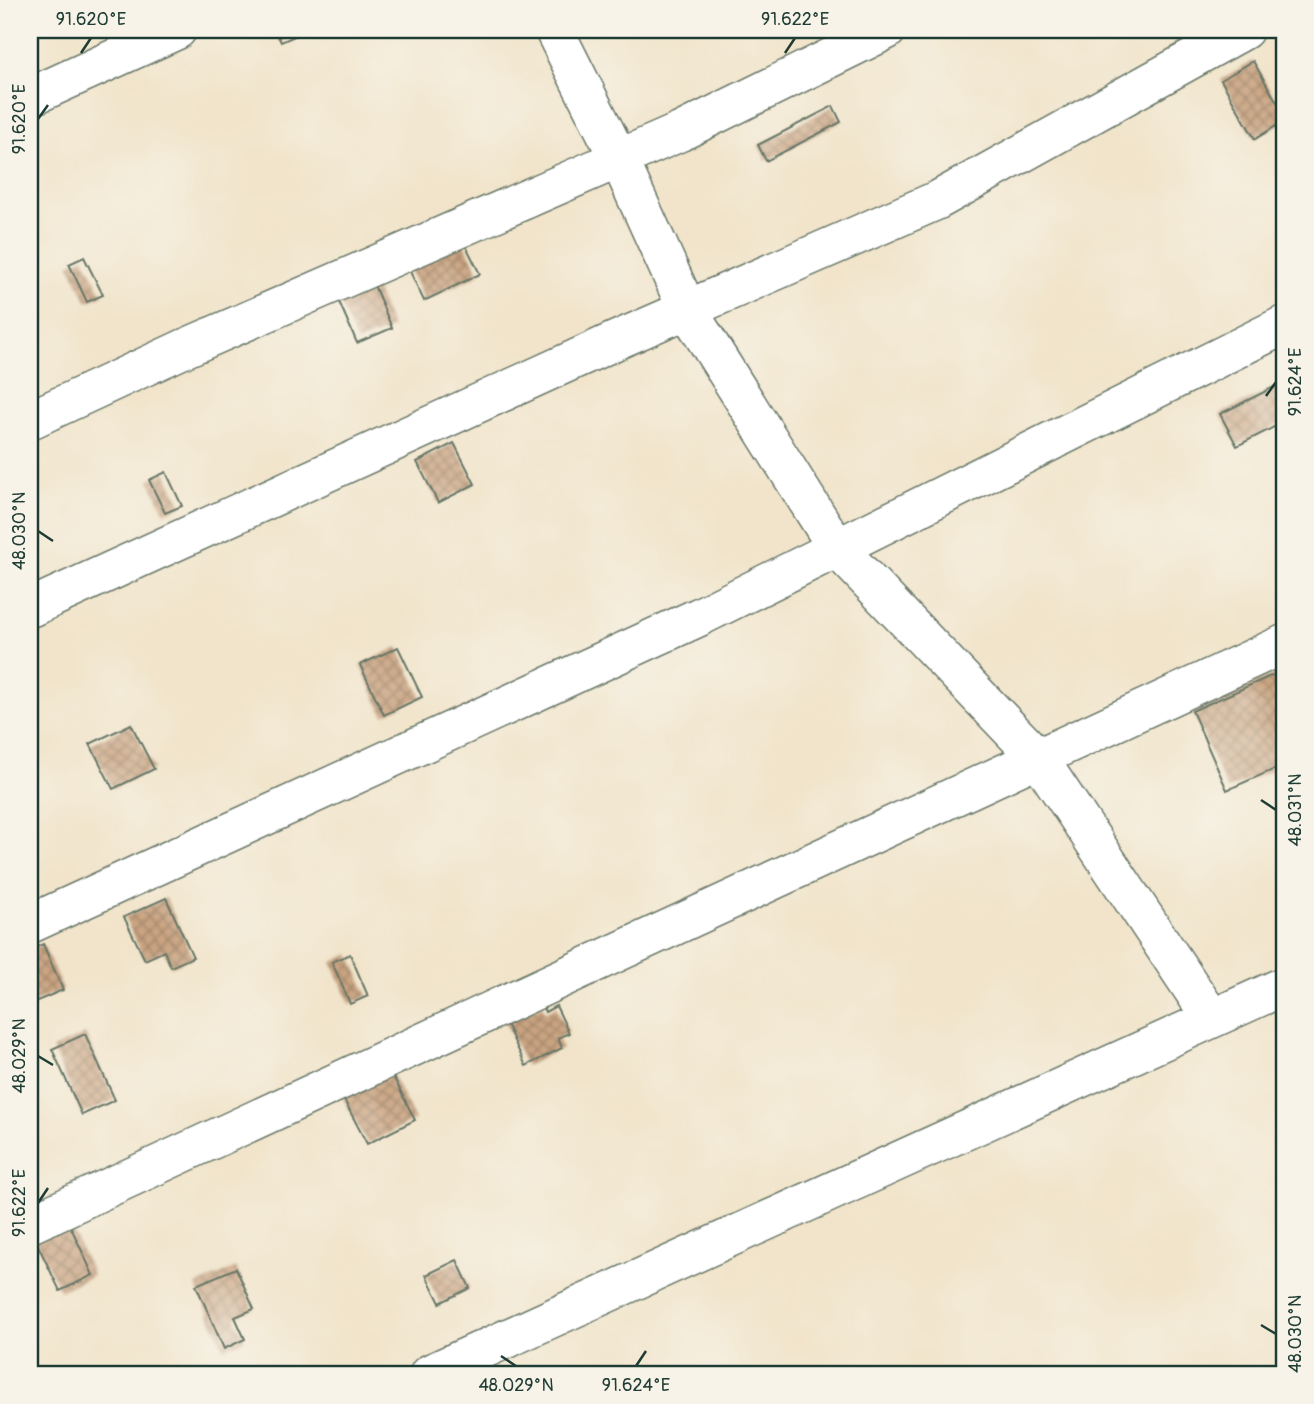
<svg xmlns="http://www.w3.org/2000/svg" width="1314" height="1404" viewBox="0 0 1314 1404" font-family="Pangolin,sans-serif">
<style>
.building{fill:url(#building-cross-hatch)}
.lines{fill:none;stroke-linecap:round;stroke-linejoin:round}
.minor-casing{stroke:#687768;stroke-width:41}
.minor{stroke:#fff;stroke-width:38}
.ticks{fill:none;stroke:#1f3d34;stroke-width:2.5}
.neatline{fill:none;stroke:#1f3d34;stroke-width:2.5}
.ticks-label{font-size:18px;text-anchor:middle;fill:#1f3d34}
</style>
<defs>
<pattern id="building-cross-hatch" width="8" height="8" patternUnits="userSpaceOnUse" patternTransform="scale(1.75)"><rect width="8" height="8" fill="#caa482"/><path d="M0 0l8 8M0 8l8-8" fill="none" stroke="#a3876b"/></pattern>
</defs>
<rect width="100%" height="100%" fill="#f7f3e8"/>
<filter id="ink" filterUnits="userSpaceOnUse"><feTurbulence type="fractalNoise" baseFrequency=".0143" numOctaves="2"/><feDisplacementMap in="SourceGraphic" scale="14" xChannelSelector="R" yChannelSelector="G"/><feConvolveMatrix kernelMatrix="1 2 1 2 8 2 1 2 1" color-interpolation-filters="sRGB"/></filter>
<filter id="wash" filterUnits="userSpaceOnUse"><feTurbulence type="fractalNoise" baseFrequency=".00686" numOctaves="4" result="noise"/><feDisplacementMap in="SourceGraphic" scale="28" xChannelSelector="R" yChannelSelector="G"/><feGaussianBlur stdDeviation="1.57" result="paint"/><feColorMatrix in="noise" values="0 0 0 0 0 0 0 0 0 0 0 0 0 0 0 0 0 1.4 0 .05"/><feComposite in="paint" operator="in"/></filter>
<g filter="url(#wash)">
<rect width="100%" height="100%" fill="#f1e4ca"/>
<g id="blocks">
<g class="building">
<path d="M275,30H303L304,32L281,42Z"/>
<path d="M1253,61L1284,114V121L1255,139L1221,80Z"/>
<path d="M833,106L841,122L766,161L758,145Z"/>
<path d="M461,236L480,274L424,301L406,263Z"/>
<path d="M84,257L103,295L87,302L69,264Z"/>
<path d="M373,283L392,328L357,343L337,297Z"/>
<path d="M1276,386L1284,403V422L1237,446L1220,414Z"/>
<path d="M454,443L475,484L438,503L417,462Z"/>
<path d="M166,472L182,506L165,513L149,480Z"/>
<path d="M398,647L422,697L384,715L360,665Z"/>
<path d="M1284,670V765L1227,790L1192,711Z"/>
<path d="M131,724L154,769L113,789L90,744Z"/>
<path d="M166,898L193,957L171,967L164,951L145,960L124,917Z"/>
<path d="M43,944L63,990L30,1004V950Z"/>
<path d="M350,954L368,996L350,1004L332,962Z"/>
<path d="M542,1005L545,1012L556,1006L569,1033L558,1038L562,1048L526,1066L505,1022Z"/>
<path d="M85,1034L115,1100L82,1115L52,1049Z"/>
<path d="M391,1072L415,1120L367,1144L342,1096Z"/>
<path d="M68,1221L93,1275L60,1291L34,1237Z"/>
<path d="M457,1260L470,1288L440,1303L426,1275Z"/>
<path d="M236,1268L254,1309L235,1317L245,1339L224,1349L196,1285Z"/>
</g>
</g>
</g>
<g filter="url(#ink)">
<use href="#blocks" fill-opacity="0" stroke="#687768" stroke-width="2"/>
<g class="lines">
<defs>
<g id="minor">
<path d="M554,30L619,159L687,309L837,548L1039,759L1211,1017"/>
<path d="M30,97L177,30"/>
<path d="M30,420L183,349L680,132L887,30"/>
<path d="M30,608L617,340L938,200L1244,30"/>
<path d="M30,924L699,617L1284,325"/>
<path d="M30,1224L1284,644"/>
<path d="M429,1374L1284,986"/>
</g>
</defs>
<use href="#minor" class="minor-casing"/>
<use href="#minor" class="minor"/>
</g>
</g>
<path class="ticks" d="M81,53L91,38M785,53L795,38M38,119L48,105M1266,396L1276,382M38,531L53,541M1261,800L1276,810M38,1056L53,1065M38,1203L48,1188M1261,1325L1276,1334M501,1356L516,1366M636,1366L646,1351"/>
<rect width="1314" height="1404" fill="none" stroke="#f7f3e8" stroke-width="77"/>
<rect x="38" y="38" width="1238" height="1328" class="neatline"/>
<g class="ticks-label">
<text x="91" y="25">91.620°E</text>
<text x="795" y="25">91.622°E</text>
<text transform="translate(19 119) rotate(-90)" y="6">91.620°E</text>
<text transform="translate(1295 382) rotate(-90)" y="6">91.624°E</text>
<text transform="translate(19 531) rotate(-90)" y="6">48.030°N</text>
<text transform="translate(1295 810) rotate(-90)" y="6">48.031°N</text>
<text transform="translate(19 1056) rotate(-90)" y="6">48.029°N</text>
<text transform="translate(19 1203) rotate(-90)" y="6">91.622°E</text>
<text transform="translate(1295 1334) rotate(-90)" y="6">48.030°N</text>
<text x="516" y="1391">48.029°N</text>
<text x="636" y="1391">91.624°E</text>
</g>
</svg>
